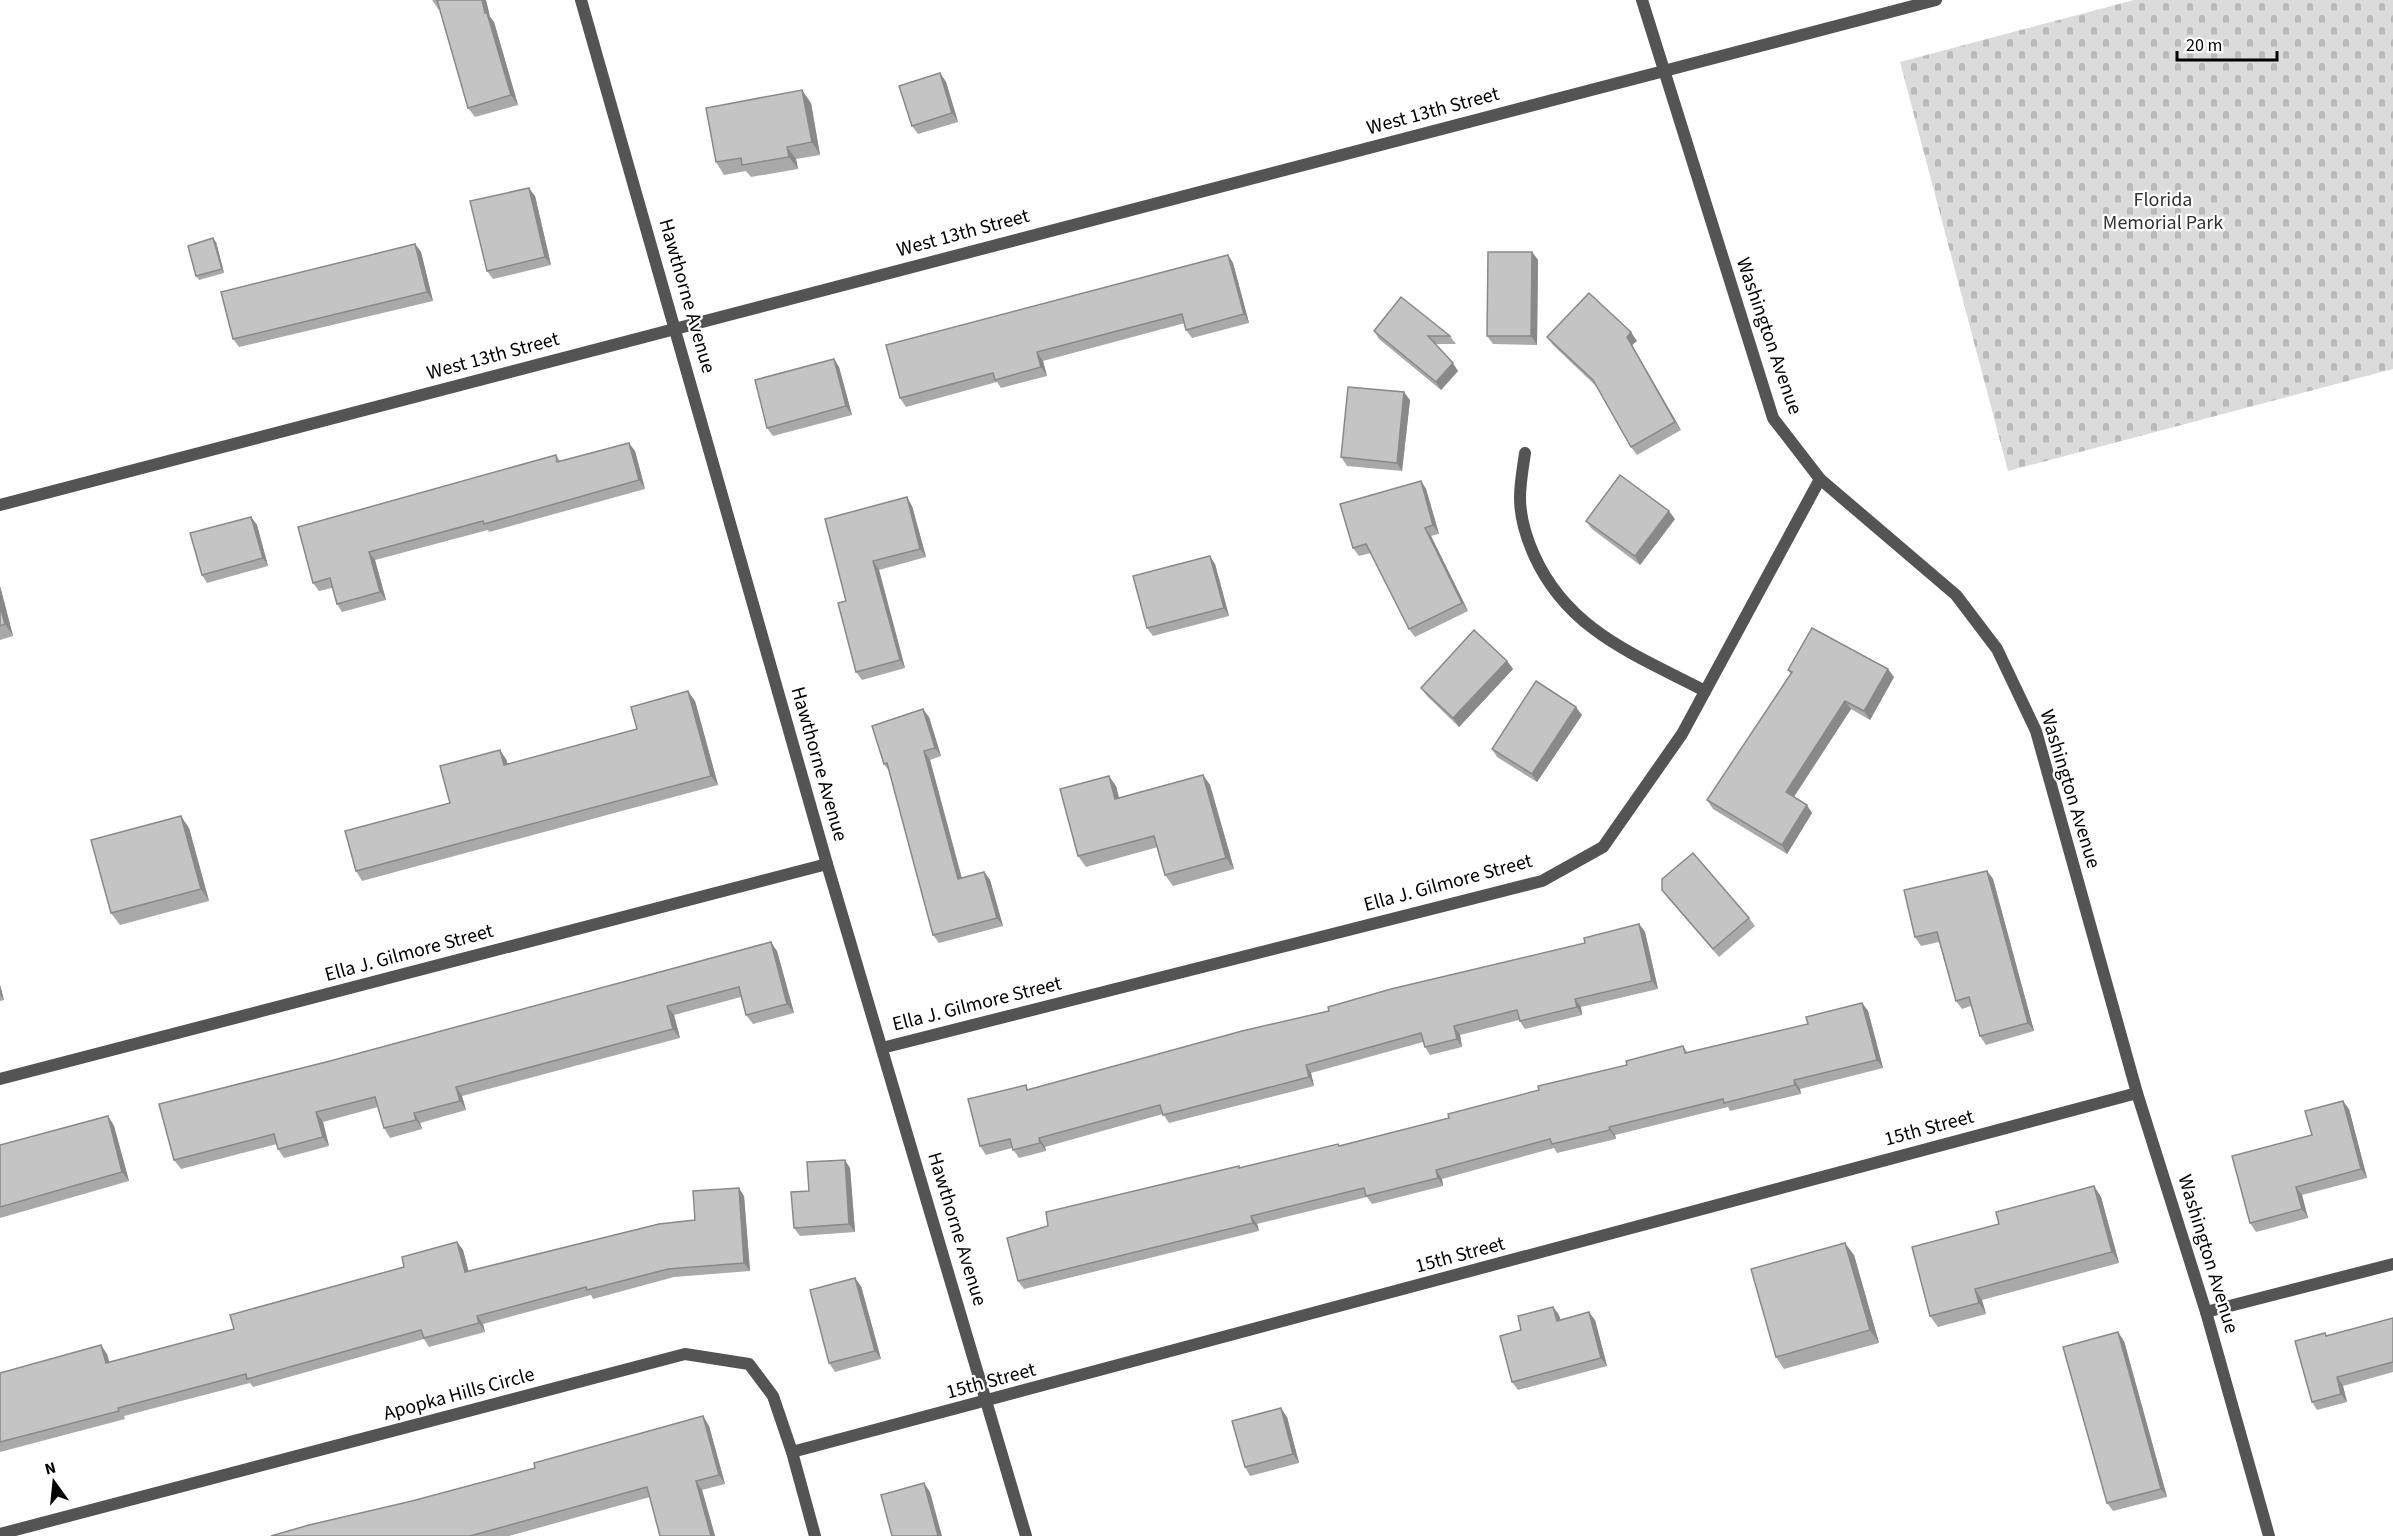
<svg xmlns="http://www.w3.org/2000/svg" width="2393" height="1536" viewBox="0 0 2393 1536" font-family="'Source Sans 3',sans-serif">
<style>
.cemetery{fill:url(#cemetery-stones)}
.lines{fill:none;stroke-linecap:round;stroke-linejoin:round}
.minor{stroke:#545454;stroke-width:12}
.tertiary{stroke:#545454;stroke-width:12}
.wall{fill:#a9a9a9}
.shaded-wall{fill:#898989}
.building{fill:#c4c4c4;stroke:#898989;stroke-width:1.5}
.labels{text-anchor:middle;dominant-baseline:central;stroke-width:4.5;stroke-linejoin:round;paint-order:stroke}
.street-label{font-size:20px;fill:#000;stroke:#fff}
.park-label{font-size:20px;fill:#323232;stroke:#fff}
</style>
<defs>
<pattern id="cemetery-stones" width="16" height="16" patternUnits="userSpaceOnUse" patternTransform="scale(1.5)"><rect width="16" height="16" fill="#dbdbdb"/><path d="M2 7V4a2 2 0 0 1 4 0v3zM10 15v-3a2 2 0 0 1 4 0v3z" fill="#bababa"/></pattern>
</defs>
<rect width="100%" height="100%" fill="#fff"/>
<path class="cemetery" d="M2134,0H2393V369L2008,471L1900,62Z"/>
<g class="lines">
<g class="minor">
<path d="M581,0L827,864L1026,1536"/>
<path d="M1642,0L1773,418L1820,479L1956,595L1997,649L2036,731L2137,1093L2206,1312L2269,1536"/>
<path d="M1525,453C1523,467 1520,483 1520,498C1520,518 1526,537 1534,555C1568,631 1636,655 1705,691"/>
<path d="M882,1048L1542,881L1603,847L1682,734L1820,479"/>
<path d="M0,1079L827,864"/>
<path d="M2206,1312L2393,1264"/>
<path d="M792,1452L2137,1093"/>
<path d="M0,1534L685,1354L749,1364L773,1396L792,1452L815,1536"/>
</g>
<path class="tertiary" d="M0,505L1936,0"/>
</g>
<g class="wall">
<path d="M432,0H486L490,17L494,22L518,105L475,117L468,108L440,10H439Z"/>
<path d="M940,73L946,82L958,122L918,134L912,126Z"/>
<path d="M811,103L820,155L796,159L798,169L751,177L746,171L724,175L716,162Z"/>
<path d="M535,196L551,265L493,279L487,271Z"/>
<path d="M216,242L224,273L199,280L196,276Z"/>
<path d="M415,244L421,252L433,301L239,347L233,339Z"/>
<path d="M1532,252L1538,260L1537,345L1493,344L1487,336Z"/>
<path d="M1228,255L1233,263L1249,323L1192,338L1186,330L1185,323L1043,361L1047,376L1001,388L997,382L906,407L900,398Z"/>
<path d="M1374,331L1450,336L1456,344H1435L1458,371L1441,390L1379,339Z"/>
<path d="M1547,337L1637,341L1632,345L1681,430L1637,455L1631,447L1597,387L1553,345Z"/>
<path d="M834,359L839,367L852,415L773,436L767,428Z"/>
<path d="M1410,400L1402,471L1347,466L1341,457Z"/>
<path d="M635,451L645,489L489,532L488,530L375,560L386,600L342,612L337,604L332,588L319,591L313,583L298,527L556,455L560,461Z"/>
<path d="M1421,481L1426,489L1439,534L1431,536L1468,611L1415,637L1409,629L1371,553L1359,556L1353,548Z"/>
<path d="M912,506L926,557L879,570L905,668L862,680L856,672L846,601Z"/>
<path d="M251,517L257,525L268,566L207,583L202,575Z"/>
<path d="M1675,519L1640,565L1592,529L1586,521Z"/>
<path d="M1215,564L1229,616L1153,636L1147,628Z"/>
<path d="M0,586L13,636L0,640Z"/>
<path d="M1507,661L1513,669L1459,727L1427,696L1421,688Z"/>
<path d="M1788,670L1894,677L1870,720L1851,709L1794,797L1812,813L1787,854L1713,809L1707,800L1791,674Z"/>
<path d="M695,701L718,785L362,881L356,871L450,803L506,759L508,764L637,729Z"/>
<path d="M1582,715L1537,782L1497,757L1492,749Z"/>
<path d="M929,717L941,756L930,760L962,878L984,872L990,880L1003,926L939,943L933,935L890,772L884,764Z"/>
<path d="M1203,775L1210,785L1234,869L1173,886L1165,875L1158,847L1086,867L1078,856L1116,786L1119,798Z"/>
<path d="M189,828L209,901L120,925L111,913Z"/>
<path d="M1987,871L1993,879L2034,1031L1986,1045L1980,1036L1971,1006L1962,1009L1956,1001L1939,942L1921,946L1915,937Z"/>
<path d="M1662,890L1749,918L1755,926L1719,957L1668,898Z"/>
<path d="M1639,924L1645,932L1658,989L1581,1007L1582,1015L1525,1029L1519,1020L1460,1035L1462,1047L1430,1055L1425,1047L1423,1042L1311,1073L1314,1086L1169,1123L1163,1114L1045,1147L1046,1151L1019,1158L1012,1148L986,1155L980,1146L1029,1089L1585,943Z"/>
<path d="M777,951L794,1013L753,1024L746,1015L741,997L674,1015L680,1038L462,1096L466,1110L420,1123L422,1129L390,1138L384,1128L378,1107L323,1122L329,1146L284,1158L278,1149L277,1144L181,1169L174,1160Z"/>
<path d="M0,985L4,1000L0,1001Z"/>
<path d="M1862,1003L1868,1011L1883,1068L1800,1089L1801,1094L1730,1111L1728,1107L1615,1135L1616,1139L1557,1153L1554,1148L1442,1179L1443,1186L1372,1204L1367,1197L1257,1224L1259,1231L1024,1289L1018,1281L1048,1226L1241,1168L1338,1144L1340,1146L1449,1118L1627,1065L1683,1046L1688,1053L1808,1024Z"/>
<path d="M2349,1109L2367,1178L2302,1195L2308,1218L2256,1232L2250,1223L2312,1135Z"/>
<path d="M108,1116L114,1126L129,1181L0,1218V1145Z"/>
<path d="M850,1168L855,1232L800,1236L794,1228L809,1191Z"/>
<path d="M2094,1186L2101,1197L2119,1263L1982,1300L1986,1314L1938,1327L1930,1316L1999,1224Z"/>
<path d="M744,1196L750,1271L674,1277L593,1299L591,1295L483,1324L485,1332L429,1347L424,1339L253,1387L250,1383L124,1416L125,1419L0,1452V1373L107,1354L109,1362L234,1329L404,1267L457,1242L463,1250L468,1271L695,1220Z"/>
<path d="M1854,1255L1879,1343L1784,1369L1776,1357Z"/>
<path d="M861,1286L881,1359L835,1372L829,1363Z"/>
<path d="M1553,1307L1559,1315L1560,1320H1595L1607,1366L1518,1390L1512,1382L1521,1330Z"/>
<path d="M2393,1318V1372L2343,1386L2347,1402L2317,1410L2312,1402L2325,1333L2327,1336Z"/>
<path d="M2124,1341L2167,1497L2113,1511L2107,1503Z"/>
<path d="M703,1416L709,1426L725,1484L702,1490L715,1536H660L650,1497L509,1536H271L412,1501L535,1468Z"/>
<path d="M1287,1417L1299,1463L1250,1476L1245,1467Z"/>
</g>
<g class="shaded-wall">
<path d="M482,0H486L490,17L494,22L518,105L511,95Z"/>
<path d="M940,73L946,82L958,122L952,113Z"/>
<path d="M802,90L811,103L820,155L812,142Z"/>
<path d="M787,147L796,159L798,169L789,157Z"/>
<path d="M529,188L535,196L551,265L545,257Z"/>
<path d="M213,238L216,242L224,273L222,269Z"/>
<path d="M415,244L421,252L433,301L427,292Z"/>
<path d="M1532,252L1538,260L1537,345L1531,336Z"/>
<path d="M1228,255L1233,263L1249,323L1244,314Z"/>
<path d="M1631,332L1637,341L1632,345L1681,430L1675,422L1627,337Z"/>
<path d="M1037,352L1043,361L1047,376L1041,367Z"/>
<path d="M834,359L839,367L852,415L846,406Z"/>
<path d="M1453,363L1458,371L1441,390L1436,382Z"/>
<path d="M1404,392L1410,400L1402,471L1397,463Z"/>
<path d="M629,443L635,451L645,489L639,480Z"/>
<path d="M1421,481L1426,489L1439,534L1433,525Z"/>
<path d="M907,497L912,506L926,557L920,549Z"/>
<path d="M1669,511L1675,519L1640,565L1635,556Z"/>
<path d="M251,517L257,525L268,566L263,558Z"/>
<path d="M1425,528L1431,536L1468,611L1462,603Z"/>
<path d="M369,552L375,560L386,600L380,592Z"/>
<path d="M1210,556L1215,564L1229,616L1224,608Z"/>
<path d="M873,561L879,570L905,668L900,660Z"/>
<path d="M0,586L13,636L5,624L0,606Z"/>
<path d="M1507,661L1513,669L1459,727L1453,718Z"/>
<path d="M1888,669L1894,677L1870,720L1864,711Z"/>
<path d="M688,691L695,701L718,785L711,776Z"/>
<path d="M1845,701L1851,709L1791,801L1786,792Z"/>
<path d="M1576,707L1582,715L1537,782L1532,774Z"/>
<path d="M923,709L929,717L941,756L935,748Z"/>
<path d="M500,750L506,759L510,774L504,765Z"/>
<path d="M924,751L930,760L964,887L958,879Z"/>
<path d="M1203,775L1210,785L1234,869L1226,858Z"/>
<path d="M1109,776L1116,786L1122,810L1115,799Z"/>
<path d="M1807,805L1812,813L1787,854L1782,845Z"/>
<path d="M181,816L189,828L209,901L201,889Z"/>
<path d="M1987,871L1993,879L2034,1031L2028,1023Z"/>
<path d="M984,872L990,880L1003,926L997,918Z"/>
<path d="M1639,924L1645,932L1658,989L1652,981Z"/>
<path d="M771,942L777,951L794,1013L787,1004Z"/>
<path d="M0,985L4,1000L0,994Z"/>
<path d="M1575,999L1581,1007L1582,1015L1577,1007Z"/>
<path d="M1862,1003L1868,1011L1883,1068L1877,1060Z"/>
<path d="M667,1006L674,1015L680,1038L673,1029Z"/>
<path d="M1454,1026L1460,1035L1462,1047L1457,1039Z"/>
<path d="M1306,1065L1311,1073L1314,1086L1309,1077Z"/>
<path d="M1794,1080L1800,1089L1801,1094L1795,1085Z"/>
<path d="M456,1087L462,1096L466,1110L460,1101Z"/>
<path d="M2343,1101L2349,1109L2367,1178L2361,1169Z"/>
<path d="M316,1112L323,1122L329,1146L323,1137Z"/>
<path d="M414,1113L420,1123L422,1129L416,1120Z"/>
<path d="M108,1116L114,1126L129,1181L122,1172Z"/>
<path d="M1609,1127L1615,1135L1616,1139L1610,1130Z"/>
<path d="M1039,1138L1045,1147L1046,1151L1040,1143Z"/>
<path d="M845,1160L850,1168L855,1232L849,1224Z"/>
<path d="M1436,1170L1442,1179L1443,1186L1438,1178Z"/>
<path d="M2094,1186L2101,1197L2119,1263L2112,1252Z"/>
<path d="M2296,1187L2302,1195L2308,1218L2302,1209Z"/>
<path d="M739,1188L744,1196L750,1271L744,1263Z"/>
<path d="M1251,1216L1257,1224L1259,1231L1253,1223Z"/>
<path d="M457,1242L463,1250L471,1280L465,1272Z"/>
<path d="M1845,1243L1854,1255L1879,1343L1870,1330Z"/>
<path d="M855,1278L861,1286L881,1359L875,1351Z"/>
<path d="M1975,1289L1982,1300L1986,1314L1979,1303Z"/>
<path d="M1553,1307L1559,1315L1563,1329L1557,1321Z"/>
<path d="M1589,1312L1595,1320L1607,1366L1601,1358Z"/>
<path d="M477,1316L483,1324L485,1332L479,1323Z"/>
<path d="M2118,1332L2124,1341L2167,1497L2161,1489Z"/>
<path d="M101,1345L107,1354L112,1371L106,1363Z"/>
<path d="M2337,1377L2343,1386L2347,1402L2341,1394Z"/>
<path d="M1281,1408L1287,1417L1299,1463L1293,1454Z"/>
<path d="M703,1416L709,1426L725,1484L719,1475Z"/>
<path d="M696,1481L702,1490L715,1536H711Z"/>
<path d="M924,1483L930,1492L942,1536H938Z"/>
</g>
<g class="building">
<path d="M437,0H482L485,13H487L511,95L468,108Z"/>
<path d="M940,73L952,113L912,126L899,86Z"/>
<path d="M802,90L812,142L787,147L789,157L742,165L741,158L716,162L706,108Z"/>
<path d="M529,188L545,257L487,271L470,201Z"/>
<path d="M213,238L222,269L196,276L188,246Z"/>
<path d="M415,244L427,292L233,339L221,292Z"/>
<path d="M1488,252H1532L1531,336H1487Z"/>
<path d="M1228,255L1244,314L1186,330L1182,314L1037,352L1041,367L995,380L993,373L900,398L886,345Z"/>
<path d="M1589,293L1631,332L1627,337L1675,422L1631,447L1593,380L1547,337Z"/>
<path d="M1401,297L1450,336H1428L1453,363L1436,382L1374,331Z"/>
<path d="M834,359L846,406L767,428L755,380Z"/>
<path d="M1348,387L1404,392L1397,463L1341,457Z"/>
<path d="M629,443L639,480L484,524L483,521L369,552L380,592L337,604L330,578L313,583L298,527L556,455L557,462Z"/>
<path d="M1620,475L1669,511L1635,556L1586,521Z"/>
<path d="M1421,481L1433,525L1425,528L1462,603L1409,629L1366,544L1353,548L1340,504Z"/>
<path d="M907,497L920,549L873,561L900,660L856,672L838,603L846,601L825,519Z"/>
<path d="M251,517L263,558L202,575L190,533Z"/>
<path d="M1210,556L1224,608L1147,628L1133,576Z"/>
<path d="M0,606L5,624L0,626Z"/>
<path d="M1812,628L1888,669L1864,711L1845,701L1786,792L1807,805L1782,845L1707,800L1792,672L1788,670Z"/>
<path d="M1474,630L1507,661L1453,718L1421,688Z"/>
<path d="M1536,681L1576,707L1532,774L1492,749Z"/>
<path d="M688,691L711,776L356,871L345,831L450,803L440,766L500,750L504,765L637,729L631,707Z"/>
<path d="M923,709L935,748L924,751L958,879L984,872L997,918L933,935L887,763L884,764L872,726Z"/>
<path d="M1203,775L1226,858L1165,875L1154,836L1078,856L1060,789L1109,776L1115,799Z"/>
<path d="M181,816L201,889L111,913L91,840Z"/>
<path d="M1693,853L1749,918L1713,949L1662,890V879Z"/>
<path d="M1987,871L2028,1023L1980,1036L1969,997L1956,1001L1937,932L1915,937L1904,890Z"/>
<path d="M1639,924L1652,981L1575,999L1577,1007L1520,1021L1517,1010L1454,1026L1457,1039L1425,1047L1421,1033L1306,1065L1309,1077L1163,1115L1160,1105L1039,1138L1040,1143L1013,1150L1010,1139L980,1146L968,1099L1026,1085L1027,1090L1242,1031L1329,1011L1328,1007L1391,989L1585,943L1584,938Z"/>
<path d="M771,942L787,1004L746,1015L739,987L667,1006L673,1029L456,1087L460,1101L414,1113L416,1120L384,1128L375,1097L316,1112L323,1137L278,1149L274,1134L174,1160L159,1104L330,1061Z"/>
<path d="M1862,1003L1877,1060L1794,1080L1795,1085L1724,1103L1723,1099L1609,1127L1610,1130L1552,1144L1550,1139L1436,1170L1438,1178L1366,1196L1364,1188L1251,1216L1253,1223L1018,1281L1007,1238L1048,1226L1046,1212L1239,1166V1168L1338,1144L1339,1146L1449,1118L1448,1114L1539,1090L1538,1086L1627,1065L1626,1061L1683,1046L1685,1053L1808,1024L1806,1017Z"/>
<path d="M2343,1101L2361,1169L2296,1187L2302,1209L2250,1223L2232,1156L2312,1135L2305,1111Z"/>
<path d="M108,1116L122,1172L0,1207V1145Z"/>
<path d="M845,1160L849,1224L794,1228L791,1192L809,1191L807,1162Z"/>
<path d="M2094,1186L2112,1252L1975,1289L1979,1303L1930,1316L1912,1247L1999,1224L1996,1212Z"/>
<path d="M739,1188L744,1263L668,1269L587,1290L586,1287L477,1316L479,1323L424,1338L421,1330L247,1379L246,1374L118,1408L119,1411L0,1442V1373L101,1345L106,1363L234,1329L230,1315L404,1267L402,1257L457,1242L465,1272L659,1224L695,1220L693,1191Z"/>
<path d="M1845,1243L1870,1330L1776,1357L1751,1269Z"/>
<path d="M855,1278L875,1351L829,1363L810,1290Z"/>
<path d="M1553,1307L1557,1321L1589,1312L1601,1358L1512,1382L1500,1336L1521,1330L1518,1316Z"/>
<path d="M2393,1318V1362L2337,1377L2341,1394L2312,1402L2295,1341L2325,1333L2326,1336Z"/>
<path d="M2118,1332L2161,1489L2107,1503L2063,1347Z"/>
<path d="M1281,1408L1293,1454L1245,1467L1232,1421Z"/>
<path d="M703,1416L719,1475L696,1481L711,1536H660L647,1487L470,1536H271L309,1525L412,1501L535,1468L534,1463Z"/>
<path d="M924,1483L938,1536H892L881,1495Z"/>
</g>
<g class="labels">
<g class="street-label">
<text transform="translate(1433 111) rotate(-15)">West 13th Street</text>
<text transform="translate(963 233) rotate(-15)">West 13th Street</text>
<text transform="translate(687 296) rotate(74)">Hawthorne Avenue</text>
<text transform="translate(1769 336) rotate(71)">Washington Avenue</text>
<text transform="translate(493 356) rotate(-15)">West 13th Street</text>
<text transform="translate(819 764) rotate(74)">Hawthorne Avenue</text>
<text transform="translate(2070 789) rotate(73)">Washington Avenue</text>
<text transform="translate(1448 883) rotate(-15)">Ella J. Gilmore Street</text>
<text transform="translate(409 953) rotate(-15)">Ella J. Gilmore Street</text>
<text transform="translate(977 1004) rotate(-14)">Ella J. Gilmore Street</text>
<text transform="translate(1929 1128) rotate(-15)">15th Street</text>
<text transform="translate(957 1229) rotate(73)">Hawthorne Avenue</text>
<text transform="translate(2208 1254) rotate(73)">Washington Avenue</text>
<text transform="translate(1460 1255) rotate(-15)">15th Street</text>
<text transform="translate(991 1381) rotate(-15)">15th Street</text>
<text transform="translate(459 1394) rotate(-15)">Apopka Hills Circle</text>
</g>
<g class="park-label">
<text x="2163" y="200">Florida<tspan x="2163" dy="23">Memorial Park</tspan></text>
</g>
</g>
<g transform="translate(54 1482) rotate(345)" stroke="#ffffff" stroke-width="4.5" paint-order="stroke">
<path d="M0-4.5L10 22L0 15L-10 22Z" fill="#000000"/>
<text y="-9" font-size="16" font-weight="bold" text-anchor="middle" fill="#000000">N</text>
</g>
<path d="M2177 51v9h100v-9" fill="none" stroke="#000000" stroke-width="3"/>
<text x="2186" y="51" font-size="18" fill="#000000" stroke="#ffffff" stroke-width="4.5" paint-order="stroke">20 m</text>
</svg>
